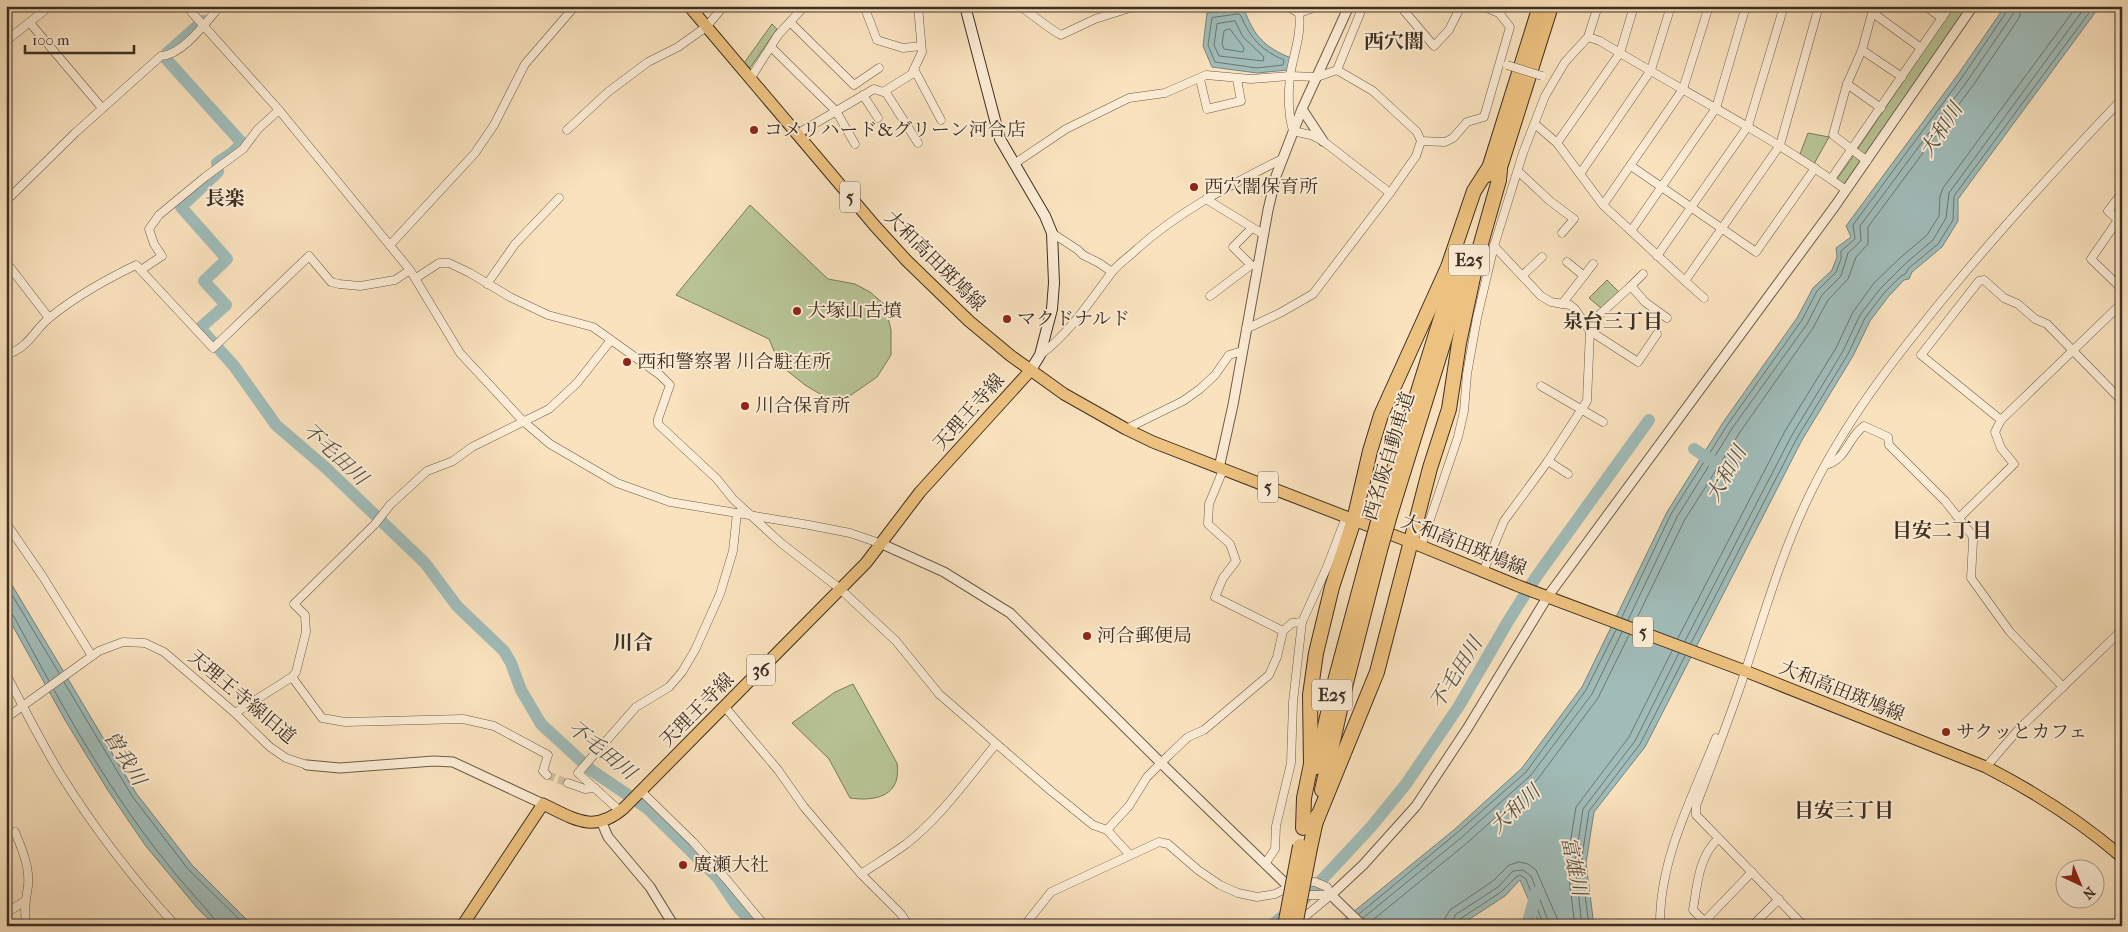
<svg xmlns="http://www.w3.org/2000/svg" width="2128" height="932" viewBox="0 0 2128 932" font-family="'IM FELL French Canon','Noto Serif JP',serif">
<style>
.green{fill:#b8c496;stroke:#7a7a5c}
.water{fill:#a0bcb9;stroke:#78847d}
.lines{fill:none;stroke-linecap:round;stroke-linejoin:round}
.shore{stroke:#6e766e;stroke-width:1}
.river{stroke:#a0bcb9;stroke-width:12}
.minor-tunnel{stroke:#d4be9f;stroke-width:8;stroke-dasharray:8 4;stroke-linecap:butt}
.minor-casing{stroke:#6c5c4a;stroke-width:9}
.tertiary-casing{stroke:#6c5c4a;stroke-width:11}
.secondary-casing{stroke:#3d2f23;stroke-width:12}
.primary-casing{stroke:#3d2f23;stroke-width:13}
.motorway-casing{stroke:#3d2f23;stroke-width:16}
.minor{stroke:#fcecd5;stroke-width:8}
.tertiary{stroke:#fcecd5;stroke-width:9}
.secondary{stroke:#fcecd5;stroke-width:10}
.primary{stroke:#edc17f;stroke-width:11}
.motorway{stroke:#edc17f;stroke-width:14}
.minor-bridge-casing{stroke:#6c5c4a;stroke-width:9;stroke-linecap:butt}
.motorway-bridge-casing{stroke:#3d2f23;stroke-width:16;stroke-linecap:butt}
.minor-bridge{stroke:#fcecd5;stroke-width:8}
.motorway-bridge{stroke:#edc17f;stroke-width:14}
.poi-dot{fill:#8f2418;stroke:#fcecd5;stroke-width:2}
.labels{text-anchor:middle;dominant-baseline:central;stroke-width:4;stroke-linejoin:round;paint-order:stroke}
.shield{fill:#fcecd5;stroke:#766858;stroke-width:1}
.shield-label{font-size:18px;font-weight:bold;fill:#3d2f23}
.poi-label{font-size:19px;fill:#3d2f23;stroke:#fcecd5;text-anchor:start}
.street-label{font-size:19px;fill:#3d2f23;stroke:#fcecd5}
.neighbourhood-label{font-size:20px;font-weight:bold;fill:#3d2f23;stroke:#fcecd5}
.water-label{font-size:20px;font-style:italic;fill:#565248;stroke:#fcecd5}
</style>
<rect width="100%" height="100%" fill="#fae2be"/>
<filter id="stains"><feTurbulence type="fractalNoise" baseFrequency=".004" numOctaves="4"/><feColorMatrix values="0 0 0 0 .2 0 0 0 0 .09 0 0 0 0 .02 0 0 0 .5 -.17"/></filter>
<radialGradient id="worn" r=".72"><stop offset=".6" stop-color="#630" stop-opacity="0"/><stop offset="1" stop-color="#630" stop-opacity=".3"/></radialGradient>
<g class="green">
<path d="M1954,6H1969L1867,154L1864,155L1857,150Z"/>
<path d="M772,24L777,29L750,68L744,63Z"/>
<path d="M1808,133L1829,137L1814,164L1800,154Z"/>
<path d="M1854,155L1861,163L1846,183L1844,184L1837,179Z"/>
<path d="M750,205L828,279L855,284L870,292L885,305L891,330V355L877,377L851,395L830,400L805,385L780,365L769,339L676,295Z"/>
<path d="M1607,280L1619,292L1601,308L1589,298Z"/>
<path d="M853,684L897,763C902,795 877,802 850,798L829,759L792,723L835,692Z"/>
</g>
<g class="water">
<path d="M2005,6H2100L1958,199V221L1942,247L1912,272L1909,279L1904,280L1888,297L1870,321L1853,356L1802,440L1645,747L1594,812L1586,863L1594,926H1540L1520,880L1505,896L1459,926H1336L1455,829L1522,768L1582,687L1667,512L1724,421L1797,318L1813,288L1832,270L1837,257L1836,248L1851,237L1846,226L1959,73Z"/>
<path d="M1244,9C1254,36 1264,47 1291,58L1287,70L1257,73L1212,67L1203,46L1207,13Z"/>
<path d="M6,575L136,793L192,865L253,926H216L198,909L145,845L107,789L65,720L6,614Z"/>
</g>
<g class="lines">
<g class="shore">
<path d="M1239,14L1241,16C1250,38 1262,51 1284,60L1283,65L1257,68L1215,62L1208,45L1212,18Z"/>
<path d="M1235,21L1243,37L1264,57L1263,61L1219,56L1214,45L1217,24Z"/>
<path d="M1230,29L1244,48L1243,52L1224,49L1222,44L1224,31Z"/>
<path d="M6,585L59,673"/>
<path d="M6,612L13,615L49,681"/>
<path d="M1622,617L1671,514L1728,424L1802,320L1817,291L1836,272L1841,259V251L1855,239L1853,225L1963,76L2007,11L2008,6"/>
<path d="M1628,620L1677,517L1733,427L1807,324L1822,295L1841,276L1848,253L1861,241L1860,226L1968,80L2013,14L2015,6"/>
<path d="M1635,622L1684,521L1740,432L1813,328L1828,300L1848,279L1856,257L1868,244V227L1974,84L2019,18L2022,6"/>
<path d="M1678,638L1785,431L1836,348L1853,312L1874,283L1900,258L1927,235L1939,216L1940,196L1943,188L2077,6"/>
<path d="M1685,641L1792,435L1843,351L1860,315L1880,289L1905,264L1933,240L1946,218L1949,193L2086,6"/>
<path d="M1691,643L1797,438L1848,354L1865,318L1884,293L1900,277L1905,274L1909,268L1938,244L1953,220L1954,196L2094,6"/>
<path d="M64,682L132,796L188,869L246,926"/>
<path d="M54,690C89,753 127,815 173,871C179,879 218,921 219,926"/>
<path d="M1359,914L1458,832L1526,772L1586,690L1616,630"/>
<path d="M1363,918L1462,837L1531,775L1592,694L1622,632"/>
<path d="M1368,924L1467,843L1537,780L1598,698L1629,635"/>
<path d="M1444,926L1445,918L1450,910L1493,881L1509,865L1519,862L1528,864L1536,870L1557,918L1558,926"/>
<path d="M1451,926L1455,915L1498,887L1513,871L1523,870L1531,876L1550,926"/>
<path d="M1458,926L1460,919L1501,892L1516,877L1520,875L1526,879L1544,926"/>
<path d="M1575,926L1567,863L1576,807L1629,737L1672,651"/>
<path d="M1582,926L1575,863L1583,809L1635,741L1679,653"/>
<path d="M1589,926L1581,863L1589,811L1640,744L1685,656"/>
</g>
<g class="river">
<path d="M203,21L167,53V60L242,143L232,153L217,163L218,172L181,207L227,259L204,281L226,305L200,328L234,366L276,425L326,468L425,563L457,606L504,651L511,663L521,690L541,724L591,770L647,808L718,878L736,905L755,926"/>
<path d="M1694,449L1717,464"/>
<path d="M1271,926L1303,900L1371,827L1406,784L1459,706L1507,623L1536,577L1649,420"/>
<path d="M1527,926L1536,893"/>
</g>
<path class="minor-tunnel" d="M547,775L568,783"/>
<defs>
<g id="minor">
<path d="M186,6L279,110L410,270L460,353L523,421L550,444L617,483L670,502L809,525L850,533L882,544"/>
<path d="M864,6L877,40L903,48L921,46"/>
<path d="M1019,6C1034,15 1046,27 1061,35L1095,19L1136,6"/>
<path d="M1287,6L1299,13L1319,6"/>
<path d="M1400,6L1434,46L1449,30L1461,6"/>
<path d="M1925,6L1942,18"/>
<path d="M1299,13C1302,35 1293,55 1290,76C1288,94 1288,114 1293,131L1311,135L1323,141L1390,193"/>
<path d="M1873,13L1921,48"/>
<path d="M790,22L854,85L879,68"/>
<path d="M30,23L102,108"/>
<path d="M1588,37L1600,41C1682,91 1768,134 1846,190"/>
<path d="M6,41L50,6"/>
<path d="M771,47L836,111L855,144"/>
<path d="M1862,50L1902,77"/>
<path d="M914,69L941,120"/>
<path d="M750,79L778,35L801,10"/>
<path d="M1200,79L1207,109L1241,101L1237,79"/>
<path d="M1847,84L1881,108"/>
<path d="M885,91L918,143"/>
<path d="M863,95L878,118"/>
<path d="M1535,124L1557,143L1603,205L1685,281L1780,145L1819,6"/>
<path d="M567,130L608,92L648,62L678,47L706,27L724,6"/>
<path d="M797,134L874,89L883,92L912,74L914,69L922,52L918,6"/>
<path d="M1421,141L1445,142L1453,138L1467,122L1484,117L1510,27L1499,13L1482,6"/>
<path d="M1557,143L1620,53L1634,6"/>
<path d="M1867,161L1833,135L1847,84L1862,50L1874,6"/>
<path d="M1014,164L1066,129L1129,98L1165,93L1206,75L1251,79L1290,76L1317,77L1337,70L1363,6"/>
<path d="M1631,166L1756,252L1815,168"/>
<path d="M1518,171L1550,201L1574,219L1562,233"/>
<path d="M1580,174L1651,70L1671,6"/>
<path d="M1831,179L1950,6"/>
<path d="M2122,193L2108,211L2118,220L2091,259L2122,289"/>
<path d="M1206,199L1263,234"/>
<path d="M6,201L75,133L161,56C183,55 206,22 220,6"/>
<path d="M1603,205L1683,89L1709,6"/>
<path d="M1631,231L1716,108L1746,6"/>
<path d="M1052,233L1078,250L1083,255L1099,263L1112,272"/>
<path d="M390,245L475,153L494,125L525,64L575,6"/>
<path d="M1494,246L1541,296L1551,302L1570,305L1575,309L1590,331L1638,362L1657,334"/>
<path d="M1657,256L1748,126L1784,6"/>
<path d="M6,262L49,318"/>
<path d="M1567,262L1584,276"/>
<path d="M141,270L162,256L154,244L149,229L159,215L205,177L243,149L258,129L279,110"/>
<path d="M1522,276L1542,257"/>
<path d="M416,278L439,263H449L470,273L510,297L548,315L593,327L660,375L670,385L658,419V424L717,479L733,499L781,543L839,588L896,641L939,694L1051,791L1093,825L1107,830L1130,855"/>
<path d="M1685,281L1704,298"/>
<path d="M487,284L515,244L559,198"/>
<path d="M1631,286L1643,274"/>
<path d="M1210,296L1251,265L1233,247L1252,228"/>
<path d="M1562,304L1593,264"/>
<path d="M1587,326L1631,286L1645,302L1667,318"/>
<path d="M1246,329L1280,313L1313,294L1390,193L1416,156L1421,141L1417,132L1373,91L1337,70"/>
<path d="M6,355C32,346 34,328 53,315C78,295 107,279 136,265L213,348L309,256L331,282L339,284L360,286L395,280L410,270"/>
<path d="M1040,355C1070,333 1090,301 1112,272C1118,264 1129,257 1137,249C1182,209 1229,186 1282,159"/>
<path d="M1541,386L1603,422"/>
<path d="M2001,420L1921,355L1979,281L1984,280L2004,298L2018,304L2035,319L2047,324L2122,401"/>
<path d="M1126,429L1183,401L1200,389L1215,375L1229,355L1242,351"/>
<path d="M1548,461L1568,474"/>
<path d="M1826,465C1847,459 1848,437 1864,426L1888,437L1889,445L1945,501L1972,535L1973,541L1971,578L2010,632L2063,687"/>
<path d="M1223,470L1209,504L1208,524L1230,544L1236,561L1223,578L1215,597L1283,631"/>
<path d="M1959,518L2014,464L2001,448L1995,432L2001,420L2122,303"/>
<path d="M6,523L43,577L92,656"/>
<path d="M1421,546L1458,437L1464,411L1467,374L1477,318L1494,246L1523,153L1545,96L1565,62L1588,37L1598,6"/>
<path d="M1483,572L1504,521L1548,461L1587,401L1590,331"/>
<path d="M6,674C24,708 41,742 61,775C94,828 134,880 176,926"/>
<path d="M292,677L322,718L345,722L463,719L494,726L548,755L543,771L547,775"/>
<path d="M724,706L778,770L804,807L861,874L901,914L909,926"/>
<path d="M235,713L292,677L296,672L306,632L305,615L294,604L375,524L390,505L427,471L453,461L472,447L549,409L577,383L611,340"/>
<path d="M6,718L99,651L123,642L145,643L164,652L235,713L270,747L286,758L307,765"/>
<path d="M1986,767L2018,730L2122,630"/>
<path d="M568,783L585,789L595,788"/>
<path d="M641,791L693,842L727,880L765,926"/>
<path d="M620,811L578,773L636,707L669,687L682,672L695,650L720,594L733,551L737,513"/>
<path d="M1107,830L1129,806L1147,777L1169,755L1188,737L1204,730L1269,675L1277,657L1283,631L1292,623L1302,622L1327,567L1346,517"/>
<path d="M15,832C22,849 30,867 28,886C26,900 23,912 27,926"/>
<path d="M1265,864L1275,849L1276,826L1291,763L1293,702L1302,622"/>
<path d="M861,874C876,864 891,855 906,844C941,817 968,778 996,744"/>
<path d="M1300,893L1304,895H1331"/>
<path d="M6,913L25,901"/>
<path d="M1704,921L1693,910C1697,885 1699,856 1718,839"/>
<path d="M1296,924L1331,895"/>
<path d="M1024,926L1051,892L1159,842L1168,844L1198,870L1220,885L1238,893L1257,897L1275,894L1301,881L1315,882L1327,887L1331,895"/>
<path d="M1660,926C1659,860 1692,798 1716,738"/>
<path d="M1700,926L1752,872"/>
<path d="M1752,926L1779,899"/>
<path d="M1804,926L1696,815V806C1711,766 1727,725 1741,684C1763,619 1781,552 1812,490C1849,415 1900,351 1953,287C2007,222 2064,160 2122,99"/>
</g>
<g id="tertiary">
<path d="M1302,109L1323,141"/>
<path d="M1219,468L1233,405L1268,210L1276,176L1302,109L1349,6"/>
<path d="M882,544L944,572L1010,613L1161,763L1289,887"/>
<path d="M307,765L340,768L434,761L453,762L543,804"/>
<path d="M602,823L608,837L650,887L674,926"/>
<path d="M1363,926L1331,895L1363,865L1416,806L1467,729L1548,596L1835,206L1973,6"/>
</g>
<path id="secondary" d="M965,6L1000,139L1045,216L1052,233L1054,283L1052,309L1040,355L1030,371"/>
<g id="primary">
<path d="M689,6L875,226L907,261L969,321L1011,356L1064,394L1126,429L1153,442L1421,546L1516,585L1745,671L1986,767C2035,792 2080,821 2122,857"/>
<path d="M462,926L543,804C574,819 594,834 624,808L866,563L920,492L1030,371"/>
</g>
<g id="motorway">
<path d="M1487,175L1540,6"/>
<path d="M1497,177L1551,6"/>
<path d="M1381,511L1457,266"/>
<path d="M1390,515L1468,264"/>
<path d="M1316,767L1335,681L1371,547"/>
<path d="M1322,790L1346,683L1380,550"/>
<path d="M1315,824L1377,672L1430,468L1449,409L1459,343L1478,254L1499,180L1500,169"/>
<path d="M1303,828L1304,798L1311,764L1310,695L1316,653L1332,587L1354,520L1370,451L1381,415L1448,267L1474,191L1490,166"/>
<path d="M1310,848L1317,816"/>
</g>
</defs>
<use href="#minor" class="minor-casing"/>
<use href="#tertiary" class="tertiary-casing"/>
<use href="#secondary" class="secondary-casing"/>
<use href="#primary" class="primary-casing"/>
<use href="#motorway" class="motorway-casing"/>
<use href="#minor" class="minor"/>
<use href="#tertiary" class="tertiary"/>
<use href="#secondary" class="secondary"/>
<use href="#primary" class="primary"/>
<use href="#motorway" class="motorway"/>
<defs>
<path id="minor-bridge" d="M1507,65L1542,76"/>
<g id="motorway-bridge">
<path d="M1371,547L1381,511"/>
<path d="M1380,550L1390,515"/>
<path d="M1285,926L1300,846"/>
<path d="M1295,926L1310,848"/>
</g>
</defs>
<use href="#minor-bridge" class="minor-bridge-casing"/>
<use href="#motorway-bridge" class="motorway-bridge-casing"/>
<use href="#minor-bridge" class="minor-bridge"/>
<use href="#motorway-bridge" class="motorway-bridge"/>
</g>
<g class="poi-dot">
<circle cx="754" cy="130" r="5"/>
<circle cx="1194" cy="187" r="5"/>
<circle cx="797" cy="311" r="5"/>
<circle cx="1007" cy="319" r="5"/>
<circle cx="627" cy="362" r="5"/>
<circle cx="745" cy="406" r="5"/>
<circle cx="1087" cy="636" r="5"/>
<circle cx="1946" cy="732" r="5"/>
<circle cx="683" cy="865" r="5"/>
</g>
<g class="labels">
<g class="shield">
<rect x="840" y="181.5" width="20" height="31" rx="4"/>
<rect x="1449" y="244.5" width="40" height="31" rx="4"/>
<rect x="1258" y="471.5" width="20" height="31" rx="4"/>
<rect x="1633" y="616.5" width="20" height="31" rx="4"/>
<rect x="747" y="654.5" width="28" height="31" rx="4"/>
<rect x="1312" y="679.5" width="40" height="31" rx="4"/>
</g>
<g class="shield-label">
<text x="850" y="197">5</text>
<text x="1469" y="260">E25</text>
<text x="1268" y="487">5</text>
<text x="1643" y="632">5</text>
<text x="761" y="670">36</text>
<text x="1332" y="695">E25</text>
</g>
<g class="poi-label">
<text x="764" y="130">コメリハード&amp;グリーン河合店</text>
<text x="1204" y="187">西穴闇保育所</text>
<text x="807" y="311">大塚山古墳</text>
<text x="1017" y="319">マクドナルド</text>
<text x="637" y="362">西和警察署 川合駐在所</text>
<text x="755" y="406">川合保育所</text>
<text x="1097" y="636">河合郵便局</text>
<text x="1956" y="732">サクッとカフェ</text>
<text x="693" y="865">廣瀬大社</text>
</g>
<g class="street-label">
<text transform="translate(935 261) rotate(45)">大和高田斑鳩線</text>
<text transform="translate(969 412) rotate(-48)">天理王寺線</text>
<text transform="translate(1389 456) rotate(-73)">西名阪自動車道</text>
<text transform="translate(1464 545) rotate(22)">大和高田斑鳩線</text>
<text transform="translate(1842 691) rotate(22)">大和高田斑鳩線</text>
<text transform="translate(242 697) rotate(40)">天理王寺線旧道</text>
<text transform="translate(697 710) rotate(-45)">天理王寺線</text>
</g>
<g class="neighbourhood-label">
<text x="1394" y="41">西穴闇</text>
<text x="225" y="198">長楽</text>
<text x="1613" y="321">泉台三丁目</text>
<text x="1942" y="530">目安二丁目</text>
<text x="633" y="642">川合</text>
<text x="1844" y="810">目安三丁目</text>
</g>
<g class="water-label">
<text transform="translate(1941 130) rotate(-57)">大和川</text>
<text transform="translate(335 454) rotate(43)">不毛田川</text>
<text transform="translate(1726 474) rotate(-60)">大和川</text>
<text transform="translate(1456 673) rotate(-58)">不毛田川</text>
<text transform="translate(602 750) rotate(39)">不毛田川</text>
<text transform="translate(125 758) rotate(58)">曽我川</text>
<text transform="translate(1515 809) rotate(-43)">大和川</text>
<text transform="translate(1574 866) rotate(78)">富雄川</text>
</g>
</g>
<rect width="2128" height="932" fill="none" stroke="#fae2be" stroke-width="25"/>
<rect x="8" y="8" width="2113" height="917" fill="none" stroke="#3d2f23" stroke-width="2.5"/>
<rect x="12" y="12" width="2103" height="907" fill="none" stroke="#3d2f23"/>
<g transform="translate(2080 884) rotate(136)"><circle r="24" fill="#fcecd5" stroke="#b0a08e"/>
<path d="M0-4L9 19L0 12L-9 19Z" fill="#8f2418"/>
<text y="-8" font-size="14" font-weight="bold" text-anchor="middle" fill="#3d2f23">N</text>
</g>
<path d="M25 45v8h109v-8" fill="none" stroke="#3d2f23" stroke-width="2.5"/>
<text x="32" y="45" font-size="15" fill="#3d2f23" stroke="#fcecd5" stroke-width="4" paint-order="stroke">100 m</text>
<rect width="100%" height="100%" filter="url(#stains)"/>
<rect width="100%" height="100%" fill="url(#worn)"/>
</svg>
